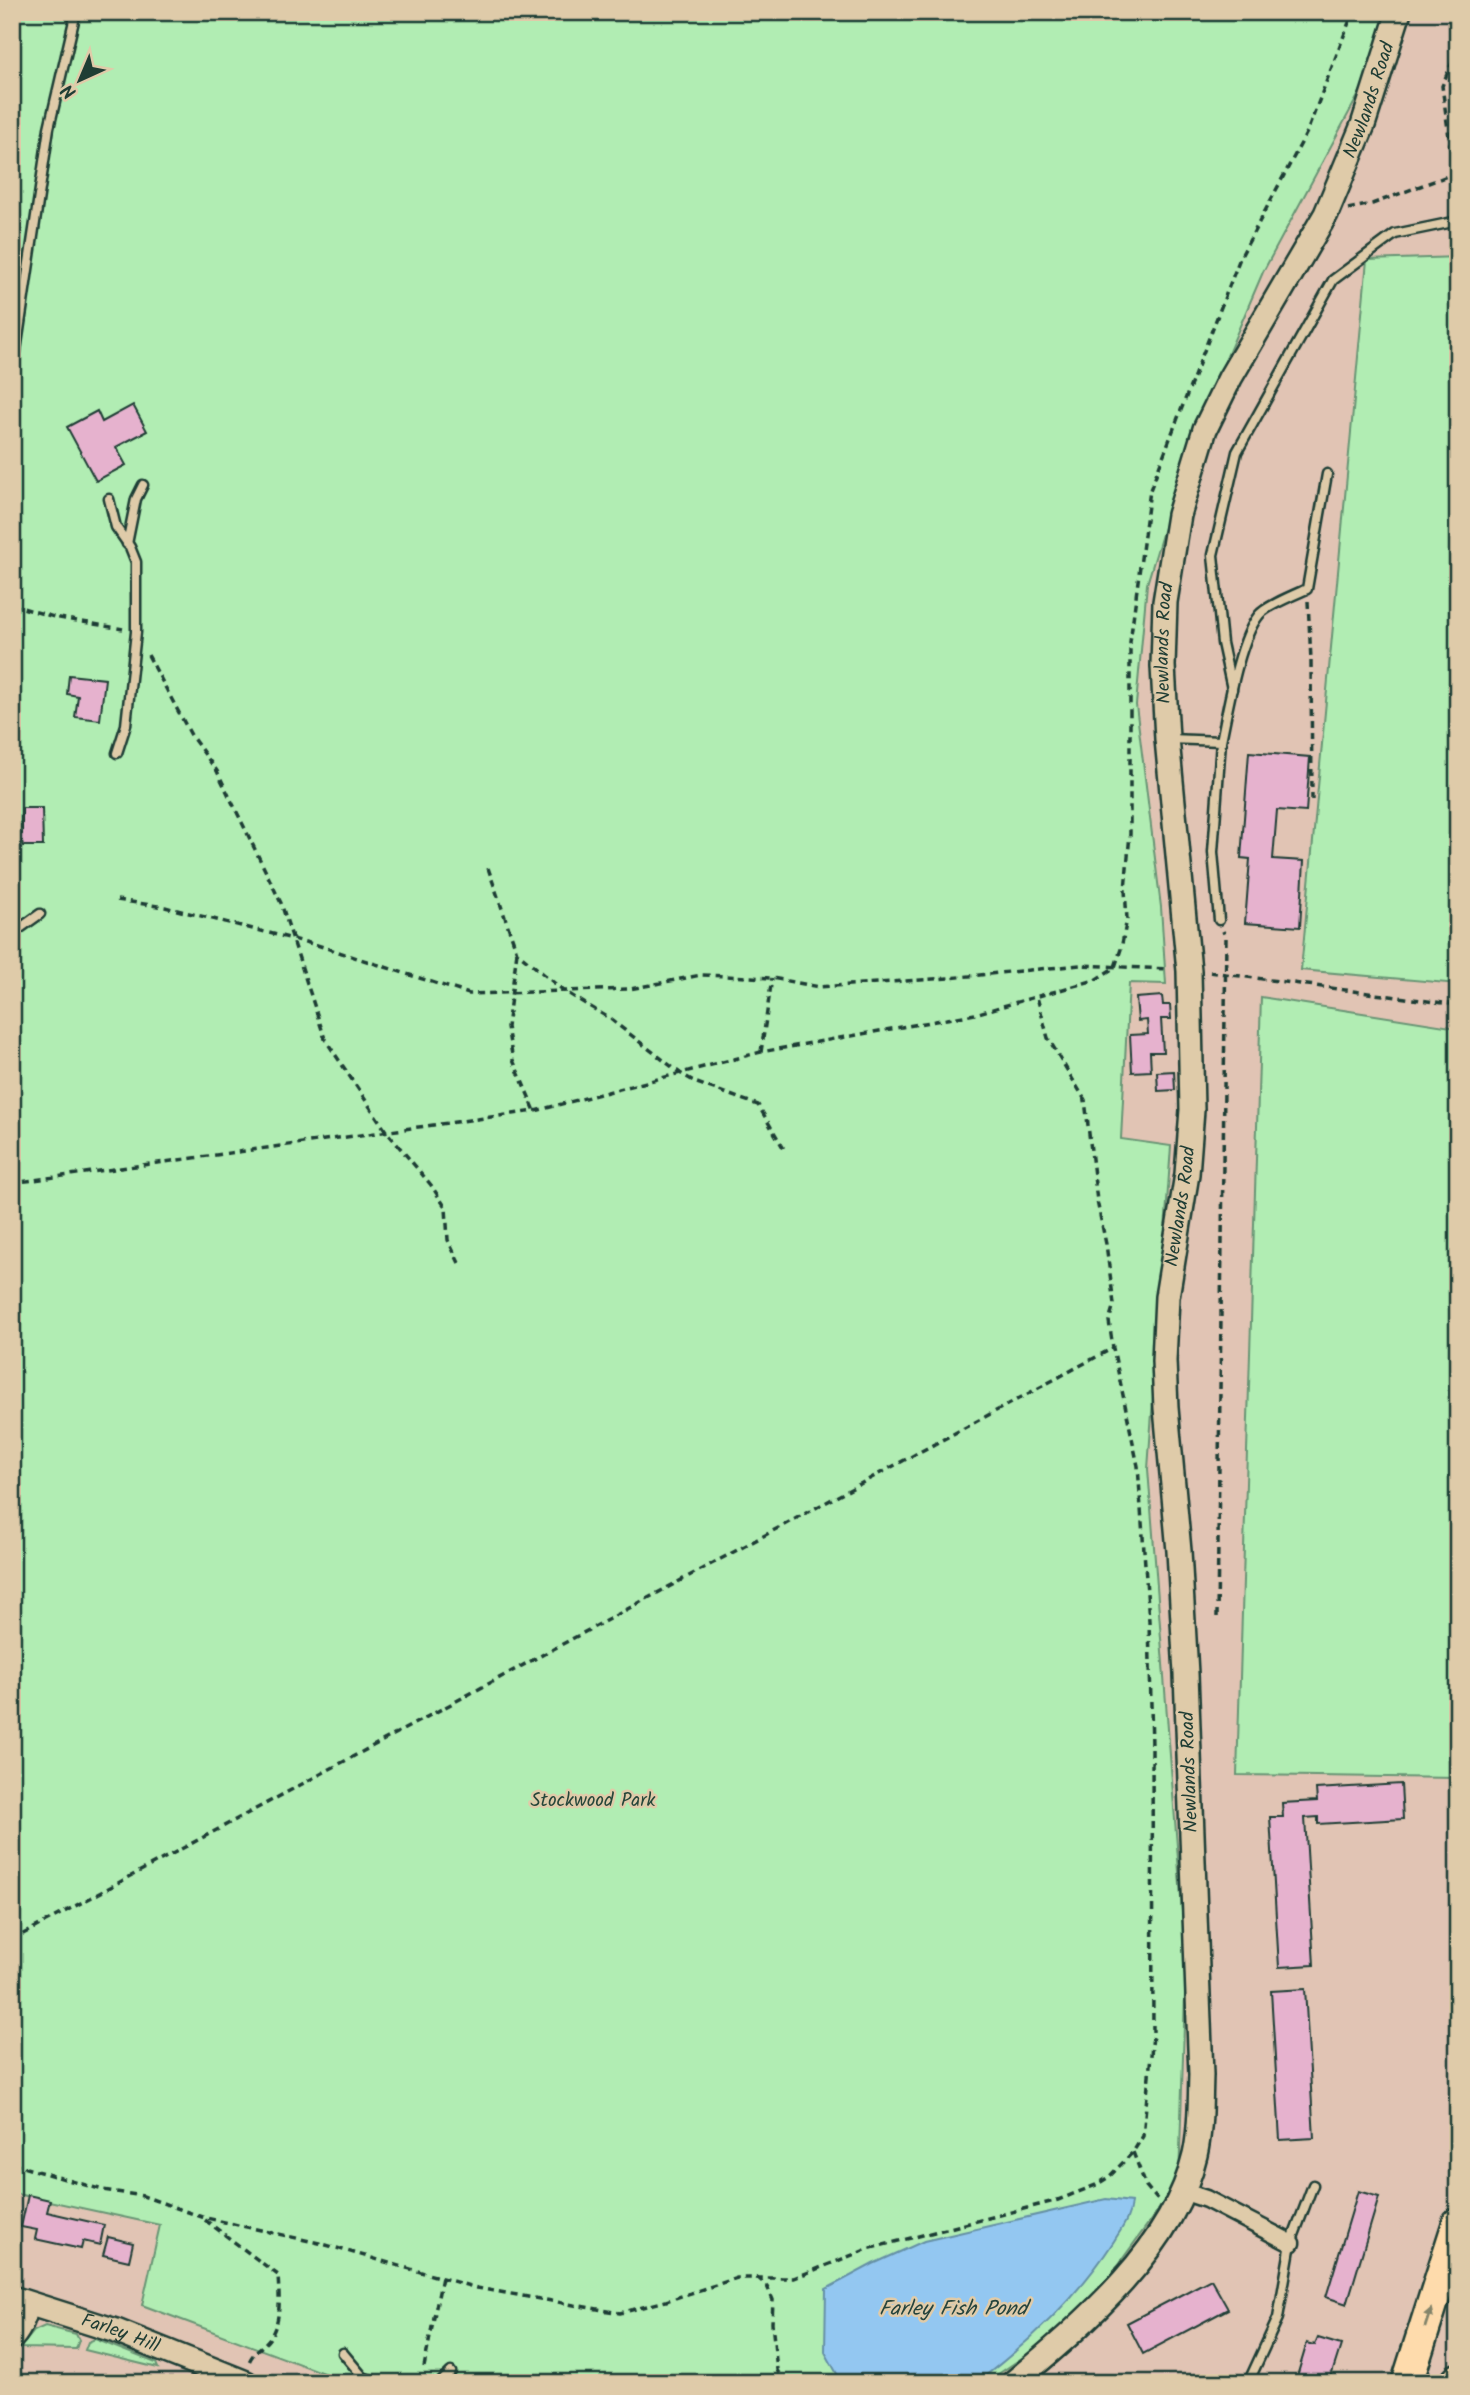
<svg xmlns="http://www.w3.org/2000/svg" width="1470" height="2395" viewBox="0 0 1470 2395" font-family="Kalam,sans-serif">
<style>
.green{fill:#b1edb3;stroke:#689574;stroke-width:2}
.water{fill:#93c7f1;stroke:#6590a5;stroke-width:2}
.building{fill:#e6b2ce;stroke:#1f3d34;stroke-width:2}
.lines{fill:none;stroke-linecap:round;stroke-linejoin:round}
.lane-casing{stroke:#1f3d34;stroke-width:13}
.street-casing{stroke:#1f3d34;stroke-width:21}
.secondary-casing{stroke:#1f3d34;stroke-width:28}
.highway-casing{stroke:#1f3d34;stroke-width:35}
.path{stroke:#1f3d34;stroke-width:3.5;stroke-dasharray:7 5;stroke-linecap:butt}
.lane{stroke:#dfcba9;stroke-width:8}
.street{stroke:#dfcba9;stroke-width:16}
.secondary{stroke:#dfcba9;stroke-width:23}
.highway{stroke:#fedbac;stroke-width:30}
.oneway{fill:#83846a}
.labels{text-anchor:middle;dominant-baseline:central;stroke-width:5;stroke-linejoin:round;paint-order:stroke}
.street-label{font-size:19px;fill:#1f3d34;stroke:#dfcba9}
.park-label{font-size:19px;fill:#26463a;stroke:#dfcba9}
.water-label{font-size:21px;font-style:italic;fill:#25443d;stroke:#dfcba9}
</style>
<rect width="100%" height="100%" fill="#e1c4b4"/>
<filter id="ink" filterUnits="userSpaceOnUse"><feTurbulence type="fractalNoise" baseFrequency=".0143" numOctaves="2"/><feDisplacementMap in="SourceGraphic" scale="14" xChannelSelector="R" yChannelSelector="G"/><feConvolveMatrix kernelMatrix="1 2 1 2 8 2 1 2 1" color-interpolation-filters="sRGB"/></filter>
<g filter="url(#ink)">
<g class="green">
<path d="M12,12H1388L1379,57L1263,272L1189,445L1147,584L1136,705L1161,907L1166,984L1129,983L1121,1139L1171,1146L1148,1469L1186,1963L1179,2181L1079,2319L985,2383H350L142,2305L160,2225L12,2193Z"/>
<path d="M1458,257V984L1301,970L1367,260Z"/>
<path d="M1261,997L1458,1028V1778L1237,1775Z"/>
<path d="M45,2326L76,2334L79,2340L76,2349L20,2348L34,2331Z"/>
<path d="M95,2339L156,2363L158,2368L85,2350L88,2342Z"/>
</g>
<path class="water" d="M1106,2199L1131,2202C1130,2218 1122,2228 1114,2241C1078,2297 1029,2343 976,2383H842L825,2352L826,2289L873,2264L924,2241Z"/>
<g class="building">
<path d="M133,405L147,431L116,447L126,465L96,481L67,427L97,411L102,422Z"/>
<path d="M69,675L105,679L100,720L75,717L78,696L67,694Z"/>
<path d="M1249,752L1310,757L1306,812L1277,810L1273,859L1304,861L1300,927L1245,923L1250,859L1241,858Z"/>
<path d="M22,808H42L43,846H23L22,841H12V846V832V835L22,834Z"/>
<path d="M1162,996L1163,1005H1170L1171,1019H1161L1163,1052H1150L1151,1071L1132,1072L1130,1035L1148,1034L1147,1020L1138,1021L1136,998Z"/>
<path d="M1174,1071L1175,1090L1158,1091L1157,1072Z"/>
<path d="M1401,1784L1403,1819L1318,1824V1817L1305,1818L1314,1965L1279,1967L1270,1817H1283L1282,1803L1317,1801L1316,1789Z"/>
<path d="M1305,1989L1314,2138L1280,2140L1271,1991Z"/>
<path d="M1358,2191L1379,2197L1347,2304L1326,2297Z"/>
<path d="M28,2195L50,2200L47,2212L104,2225L100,2245L83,2241L81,2249L35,2239L37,2230L21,2227Z"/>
<path d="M108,2237L133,2243L129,2261L103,2255Z"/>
<path d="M1211,2279L1228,2309L1143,2354L1127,2323Z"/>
<path d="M1318,2338L1341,2345L1329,2383H1295L1307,2343L1315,2345Z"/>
</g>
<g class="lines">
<defs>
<g id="lane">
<path d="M12,378L49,128L76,12"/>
<path d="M109,499L116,527L130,547L136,562V632L126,725L117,753"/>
<path d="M127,544L136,499L143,485"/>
<path d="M1232,689L1222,643L1213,555L1237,452L1333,280L1395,234L1458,221"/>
<path d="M1170,739L1221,741L1213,852L1219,920"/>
<path d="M1221,741C1228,708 1239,640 1259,615C1266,606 1296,594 1307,589L1327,474"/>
<path d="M12,934L40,914"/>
<path d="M343,2353L363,2377L379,2383"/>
<path d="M440,2383L451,2372"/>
<path d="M1248,2383L1278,2318L1291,2243L1313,2185"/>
</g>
<g id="street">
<path d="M1182,2191L1206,2199L1291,2243"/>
<path d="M12,2342C24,2332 27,2317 32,2303"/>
</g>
<g id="secondary">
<path id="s1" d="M12,2298L116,2331L246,2383"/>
<path id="s2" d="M1013,2383C1083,2324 1173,2249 1195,2155C1201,2129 1200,2102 1201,2075L1186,1674L1179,1551L1166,1408L1164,1361L1167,1297L1187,1174L1192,1110L1189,971L1167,739L1163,666L1165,602L1179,515L1205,429L1230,378L1326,214L1363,125L1399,12"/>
</g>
<g id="highway">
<path d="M1407,2383L1458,2223"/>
<path d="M1457,2383L1458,2379"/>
</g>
</defs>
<use href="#lane" class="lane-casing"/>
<use href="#street" class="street-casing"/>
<use href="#secondary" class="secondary-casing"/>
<use href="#highway" class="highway-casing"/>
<g class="path">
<path d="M1454,173L1442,86L1458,48"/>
<path d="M1348,209L1372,204L1458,172"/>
<path d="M1308,601L1311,660L1312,802"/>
<path d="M12,605L54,617L123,629"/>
<path d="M148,655L192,737L217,771L281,903L325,1039L386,1131L431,1185L446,1208L448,1240L459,1263"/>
<path d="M12,813L22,823"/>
<path d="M488,868L517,952L564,991L609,1018L680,1073L697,1083L758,1105L784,1149"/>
<path d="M117,900L165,907L317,945L469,994L630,989L701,975L772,978L819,987L949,978L1080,965L1167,969"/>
<path d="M517,952L507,1027L513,1060L535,1111"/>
<path d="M1210,972L1458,1005"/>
<path d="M761,1052L772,978"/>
<path d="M12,1183L535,1111L761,1052L975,1014L1095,980L1115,967L1121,949L1127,919L1125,890L1130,834V642L1150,490L1240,258L1307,132L1353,12"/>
<path d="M1217,1617L1226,938L1223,931"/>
<path d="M12,1940L1113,1348"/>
<path d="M1133,2152L1146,2186L1157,2199"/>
<path d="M12,2164L103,2190L143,2196L202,2217L319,2243L477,2288L620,2313L666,2301L737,2278H794L868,2249L1058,2200L1096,2185L1109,2177L1133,2152L1143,2136L1153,2035L1152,1747L1149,1621L1138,1466L1113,1348L1109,1321L1114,1304L1106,1244L1097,1201L1085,1100L1048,1038L1037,997"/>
<path d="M205,2220L278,2275C279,2297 282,2317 271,2336C265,2346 254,2350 249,2362"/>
<path d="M757,2277L767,2286L773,2300L772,2323L777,2370L784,2383"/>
<path d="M424,2367L442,2277"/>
</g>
<use href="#lane" class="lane"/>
<use href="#street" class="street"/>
<use href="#secondary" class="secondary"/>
<use href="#highway" class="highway"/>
</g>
<defs><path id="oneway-solid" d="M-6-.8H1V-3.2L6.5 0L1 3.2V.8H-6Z" transform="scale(1.75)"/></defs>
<use class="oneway" href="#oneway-solid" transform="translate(1428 2318) rotate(-72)"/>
</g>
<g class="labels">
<g class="street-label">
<text stroke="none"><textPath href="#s2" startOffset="2401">Newlands Road</textPath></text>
<text stroke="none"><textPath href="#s2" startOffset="1813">Newlands Road</textPath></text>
<text stroke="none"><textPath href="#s2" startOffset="1248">Newlands Road</textPath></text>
<text transform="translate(1190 1772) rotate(-92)">Newlands Road</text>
<text stroke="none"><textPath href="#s1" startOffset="114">Farley Hill</textPath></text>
</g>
<g class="park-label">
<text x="593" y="1801">Stockwood Park</text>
</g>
<g class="water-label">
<text x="953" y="2309">Farley Fish Pond</text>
</g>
</g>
<rect width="1470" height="2395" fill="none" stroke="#dfcba9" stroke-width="42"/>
<rect x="21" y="21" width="1428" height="2353" fill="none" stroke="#1f3d34" stroke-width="2.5" filter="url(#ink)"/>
<g transform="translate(80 80) rotate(224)" stroke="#dfcba9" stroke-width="5" paint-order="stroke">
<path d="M0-5L12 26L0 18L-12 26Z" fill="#1f3d34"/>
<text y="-10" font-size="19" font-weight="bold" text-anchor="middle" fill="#1f3d34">N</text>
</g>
</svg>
